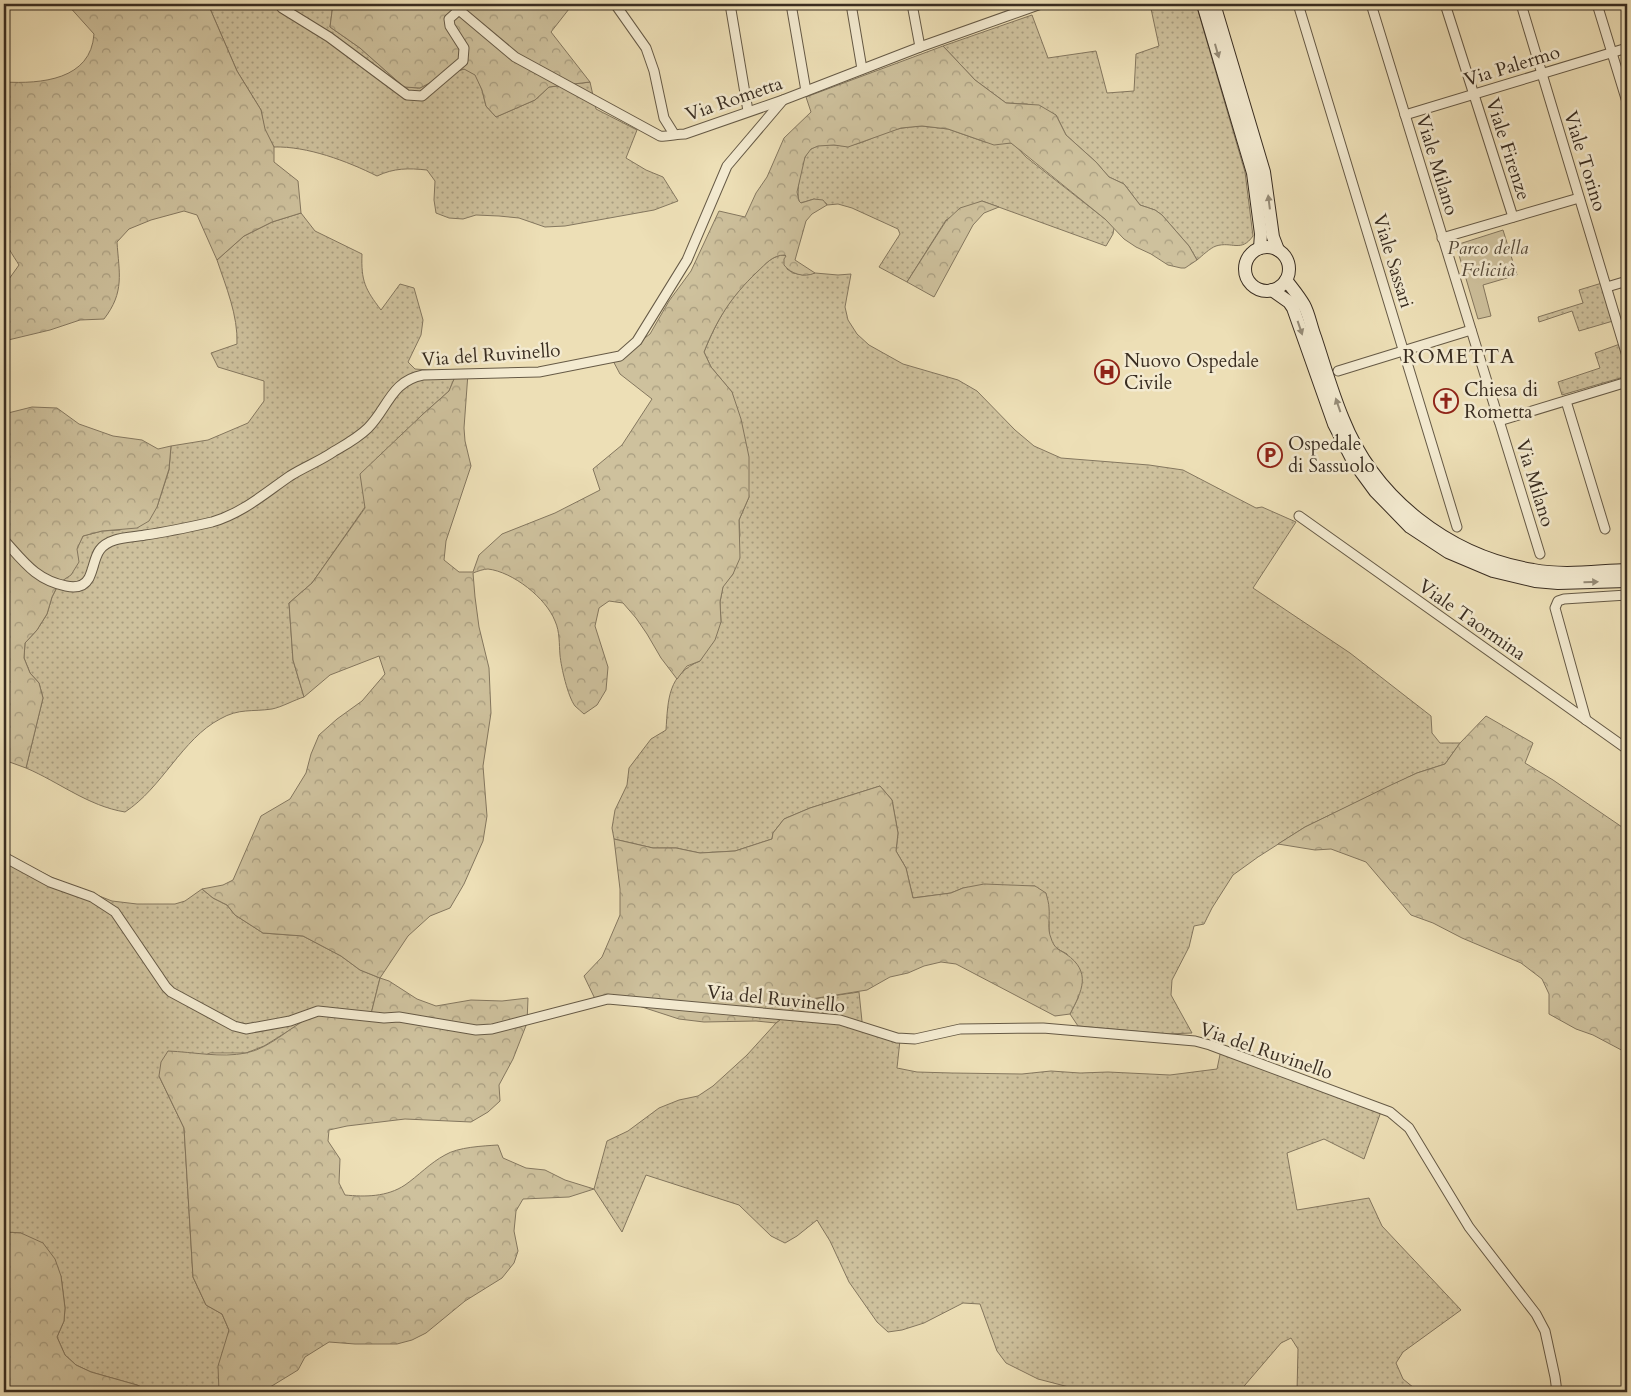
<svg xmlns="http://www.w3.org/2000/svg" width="1631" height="1396" viewBox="0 0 1631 1396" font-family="Cardo,serif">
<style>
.grass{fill:url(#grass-dots);stroke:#84775f}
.forest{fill:url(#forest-crowns);stroke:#84775f}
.park{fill:#cec19d;stroke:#84775f}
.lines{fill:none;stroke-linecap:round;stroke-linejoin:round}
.street-casing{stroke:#665a46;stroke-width:11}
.secondary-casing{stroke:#392d21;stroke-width:14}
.street{stroke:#f3ead0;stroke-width:9}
.secondary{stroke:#f3ead0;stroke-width:12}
.oneway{fill:#968c78}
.labels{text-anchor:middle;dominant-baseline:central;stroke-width:5;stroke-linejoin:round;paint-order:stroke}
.street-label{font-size:19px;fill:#392d21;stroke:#f3ead0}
.park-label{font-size:19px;font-style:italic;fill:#574b3a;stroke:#f3ead0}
.poi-label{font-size:19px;fill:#392d21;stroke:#f3ead0;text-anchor:start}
.neighbourhood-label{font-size:20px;letter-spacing:1px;fill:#392d21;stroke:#f3ead0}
</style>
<defs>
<pattern id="grass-dots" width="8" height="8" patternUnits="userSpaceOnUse" patternTransform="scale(1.25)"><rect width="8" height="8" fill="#cec19d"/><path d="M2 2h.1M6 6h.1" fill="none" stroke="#a89d80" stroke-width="1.8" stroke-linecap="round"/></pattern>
<pattern id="forest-crowns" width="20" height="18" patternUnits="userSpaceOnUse" patternTransform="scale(1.25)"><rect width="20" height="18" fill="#cec19d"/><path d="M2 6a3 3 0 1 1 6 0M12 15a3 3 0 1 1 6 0" fill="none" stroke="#a89d80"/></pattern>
</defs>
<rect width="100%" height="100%" fill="#eddfb6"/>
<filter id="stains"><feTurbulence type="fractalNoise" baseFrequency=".004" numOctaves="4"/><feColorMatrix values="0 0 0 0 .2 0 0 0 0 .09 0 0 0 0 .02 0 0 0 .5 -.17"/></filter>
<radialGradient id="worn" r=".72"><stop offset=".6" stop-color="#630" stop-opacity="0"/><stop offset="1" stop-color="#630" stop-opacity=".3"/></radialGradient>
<g class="grass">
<path d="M208,4H333L330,27L360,48L404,87L420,88L449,73L465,69L476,75L482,90L486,106L496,117L535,100L549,87L590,82L596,109L637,130L626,158L646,170L663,177L678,201L654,210L565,226L545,227L519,218L499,216L476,215L463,219L449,218L436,213L434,200L435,181L427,170C408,168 394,168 377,176C347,161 307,146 274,147L264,129L261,110L237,71Z"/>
<path d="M1150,4H1196L1245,172L1253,236C1241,253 1232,241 1216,246C1210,248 1202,256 1197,260L1189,246L1162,215L1155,210L1140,205L1124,184L1109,177L1096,162L1066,135L1056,115L1027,104L1006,103L975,80L943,46L1032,15L1048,58L1096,51L1107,93L1134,91L1136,54L1159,46Z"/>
<path d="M922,126L948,129L985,142L1011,143L1017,147L1026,157L1105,219L1114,228L1113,234L1106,246L982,201L946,220L907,282L879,267L900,234L898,229L852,208L838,204L827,205L826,203L814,199L801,203L799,201C796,191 801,157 810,150C822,140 839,148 852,145C863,143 874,137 884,133C897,128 909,127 922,126Z"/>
<path d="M301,213L315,231L362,254C361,281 365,289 381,310L400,284L414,288L423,320L421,335L408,362L415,369L457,372L449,391L422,415L365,507L312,583L289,603L293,660L304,697C294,700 282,707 272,709C252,712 239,708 220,719C182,739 162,788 125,812C88,806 59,782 26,768L43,698L39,683L30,673L24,658L25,643L37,630L47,614L52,597L83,536L102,531L120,530L157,507L169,470L171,446L208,440L248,423L264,401V381L218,367L211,353L237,344C238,315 226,287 217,260L244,236L272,222Z"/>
<path d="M781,255L787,256V269L793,273L803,275L815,273L838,275L851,274L845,307L848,320L857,334L869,345L903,364L958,380L977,391L1015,430L1034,446L1061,458L1149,465L1183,470L1256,508L1262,507L1296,522L1253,588L1350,653L1431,716L1432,733L1440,743H1460L1445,764L1417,773L1353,804L1305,827L1258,857L1233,875L1212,908L1204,924L1194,926L1189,947L1172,980L1171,995L1192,1033L1167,1034L1078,1026L1070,1014L1078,998L1067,954L1054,947L1049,936V922L1035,886L963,888L951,893L913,898L906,868L896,851L898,833L892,800L880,786L810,808L784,819L773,833L772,839L735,851L700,853L676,848H653L614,839L612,828L615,810L627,785L629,768L651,739L666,730C668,699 668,674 700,661L721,622L720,602L723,586L733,574L740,535L739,520L749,497L732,392L711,367L704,352C717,320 730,297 756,273C764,265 770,258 781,255Z"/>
<path d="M1602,283L1613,321L1579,331L1572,311L1539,322L1538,317L1583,303L1579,290Z"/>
<path d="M1620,344L1627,370V376L1562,395L1558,382L1600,368L1595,353Z"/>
<path d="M4,853L53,878L112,901L137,904H175L185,901L202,889L213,898L227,905L235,915L263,933L303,936L341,956L360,970L380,978L371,1014L306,1020L264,1046L246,1053H210L159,1076L184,1128L193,1277L206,1305L222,1314L229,1330L219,1392H195L187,1386L176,1392H151L137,1385L91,1372L76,1365L65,1355L57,1337L64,1321L65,1308L61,1276L21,1233L4,1232Z"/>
<path d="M859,992L863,1031L900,1040L897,1068L917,1072L952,1073L1022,1074L1051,1071L1080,1073L1108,1072L1170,1075L1217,1069L1222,1045L1383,1106L1364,1159L1324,1139L1287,1153L1297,1210L1369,1198L1382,1226L1461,1310L1403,1352L1396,1363L1403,1379L1419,1392H1297L1298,1349L1291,1338L1281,1343L1239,1392H1088L1038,1379L1006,1363L997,1351L980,1304L963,1303L924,1323L902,1330L888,1332L877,1322L849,1282L830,1241L817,1220L797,1236L785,1243L771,1236L739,1205L646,1175L622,1232L594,1189L607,1141L628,1131L659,1108L679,1100L698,1096L713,1086L747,1055L776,1023L796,1007L811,999Z"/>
</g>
<g class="forest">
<path d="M67,4H208L237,71L261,110L265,129L274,147V162L298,181L301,213L272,222L244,236L217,260L197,215L184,211L151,220L129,229L117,242C119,273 125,292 104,319L80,320L50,330L4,341V286L19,265C13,255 4,244 4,232C4,222 7,211 4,201V82C41,84 91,80 94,34Z"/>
<path d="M333,4H567L569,9L551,32L590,82L549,87L535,100L496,117L486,106L482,90L475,75L464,69L449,73L420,88L404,87L360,48L330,27Z"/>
<path d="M943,46L975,80L1006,103L1039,105L1056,115L1066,135L1096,162L1109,177L1124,184L1140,205L1155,210L1162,215L1189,246L1197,260L1185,268H1181L1168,265L1151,254L1136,247L1124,239L1105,219L1011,143L994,145L948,129L922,126L901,128L848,147L834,145L818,146L811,149L805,157L797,192L799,201L801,203L814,199L823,200L827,205L812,214L806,221L795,260L815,273C804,278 791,274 784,265V259L786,256L785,255C772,255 766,264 757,272C731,297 717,319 704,352L711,367L732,392L741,419L749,457V497L739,520L740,558L733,574L723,587L720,602L721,622L715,640L700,661L687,666L677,679L661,658L647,634L636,618L623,603L609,601L599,608L595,626L608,667L606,690L597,705L584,714C581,711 578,709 575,706C568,697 561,667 560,655C559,644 560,632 555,621C546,598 513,572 488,569C484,569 478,571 473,573L475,597L479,627L489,668L491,713L483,766L487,816L483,841L464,884L450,908L430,916L408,936L380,978L389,981L417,999L436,1006L471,1000L502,1001L528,998L527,1023L513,1059L499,1085L500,1101L488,1112L471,1122L405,1119L347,1126L329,1130L328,1141L340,1159L339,1183L345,1195C365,1197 387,1197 405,1185C418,1176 430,1163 445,1155C458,1147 483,1146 498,1145L503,1158L526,1168L545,1170L565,1180L594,1189L569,1197L523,1199L516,1211L514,1231L518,1251L514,1263L502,1278L465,1301L426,1333L412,1340L397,1344H355L329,1342L305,1357L298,1370L262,1392H219L218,1366L229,1330L222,1314L206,1305L193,1277L184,1128L159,1076L161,1062L168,1051C193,1052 221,1058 246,1053C272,1048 292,1024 317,1014C327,1010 359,1014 371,1014L380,978L360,970L341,956L303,936L263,933L235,915L227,905L213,898L202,889L223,885L233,880L261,816L290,799L306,773L311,754L319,735L337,719L362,701L385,674L379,656L330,675L304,697L293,660L289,603L312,583L365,508L360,474L422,415L449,391L457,372L468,373L464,428L465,441L471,466L446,541L444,560L459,572H473L479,555L502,534L555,513L600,490L593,469L622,445L652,399L620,374L611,357L625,353L650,334L669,301L691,271L719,211L745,217L756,193L767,177L784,138L811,112L806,97Z"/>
<path d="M982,201L999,207L984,213L973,225L934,297L907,282L946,221L960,208Z"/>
<path d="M32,407L57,408L79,424L113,436L142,440L158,449L171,446L169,469L157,507L149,521L137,528L102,531L83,536L77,549L79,562L71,575L59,583L52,597L47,614L37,630L25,643L24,658L30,673L39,683L43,698L26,768L4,760V412L8,413Z"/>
<path d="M1486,716L1533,743L1525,763L1553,780L1622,827L1627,819V1053L1593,1035L1576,1029L1549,1014V994L1542,979L1521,963L1462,938L1433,923L1411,915L1366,862L1331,849L1315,850L1278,844L1305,827L1391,785L1417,773L1445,764L1460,743Z"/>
<path d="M880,786L892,800L898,833L896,851L906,868L913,898L951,893L963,888L984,884L1035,886L1046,893C1047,898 1049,903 1049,908C1050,918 1047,929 1051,938C1054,948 1058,949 1066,954C1092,972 1082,991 1070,1014L1055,1016L956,964L941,962L924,966L908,973L890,977L867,990L811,999L796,1007L776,1023L756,1021L704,1022L679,1019L639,1006L596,1001L584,976L602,957L620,915V889L614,839L653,848H676L700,853L735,851L772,839L773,833L784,819L810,808Z"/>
<path d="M4,1232L21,1233L43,1243L55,1259L61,1276L65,1308L64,1321L57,1337L65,1355L76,1365L91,1372L137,1385L151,1392H4Z"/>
</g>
<path class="park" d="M1503,230L1517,275L1483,285L1491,316L1478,319L1456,245Z"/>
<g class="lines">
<defs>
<g id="street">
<path d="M279,4L282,8L329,37L407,95L422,96L463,61L464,48L450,26L449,19L459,10"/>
<path d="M453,4L459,10L515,57L660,136C668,137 676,134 685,134L783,100L920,47L1041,4"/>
<path d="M615,4L646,48L654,71L664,118L674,134"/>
<path d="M730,4L748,111"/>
<path d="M791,4L806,91"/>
<path d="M851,4L862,69"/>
<path d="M912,4L920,47"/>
<path d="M1298,4L1457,527"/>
<path d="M1371,4L1540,554"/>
<path d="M1445,4L1513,217"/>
<path d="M1521,4L1627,356"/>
<path d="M1597,4L1627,102"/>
<path d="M1405,115L1627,48"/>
<path d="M1442,238L1579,198"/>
<path d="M1607,287L1627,281"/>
<path d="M1338,371L1471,330"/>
<path d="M1566,401L1605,529"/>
<path d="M1499,421L1627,382"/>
<path d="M1299,516L1627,749"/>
<path d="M4,540C24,562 36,580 66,586C75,588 84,587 89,578C97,561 93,547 115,540C124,537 135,537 145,535C167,532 190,527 212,522C243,513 265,493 290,476C304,467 320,461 333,452C345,445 358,438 368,428C388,408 391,381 423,375L539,372L620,356L637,341L687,260L727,166L783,100"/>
<path d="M1586,720L1555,608L1558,601L1564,599L1627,595"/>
<path d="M4,857L50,882L92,897L115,912L166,987L171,992L234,1026L246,1029L290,1021L318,1011L384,1018L399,1017L476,1030L492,1029L608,999L840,1020L897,1038L915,1039L960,1029L1043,1028L1195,1041L1210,1045L1390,1112L1409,1128L1469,1227L1536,1314L1545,1331L1555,1377L1557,1392"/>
</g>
<g id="secondary">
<path d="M1203,4L1253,173L1261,234L1260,248"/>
<path d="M1214,4L1264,172L1273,237L1278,250"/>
<circle cx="1267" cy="269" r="22"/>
<path d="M1286,280C1292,288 1299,296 1304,305C1309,314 1311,327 1315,337C1324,364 1332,393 1343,419C1375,499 1449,556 1533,570C1564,576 1596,571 1627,570"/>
<path d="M1272,290L1289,302L1293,308L1334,424L1353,461L1375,491L1410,527L1448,552L1493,571L1535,581L1558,583L1627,581"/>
</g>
</defs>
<use href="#street" class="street-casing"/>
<use href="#secondary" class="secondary-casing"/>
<use href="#street" class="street"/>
<use href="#secondary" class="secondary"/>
</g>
<defs><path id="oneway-solid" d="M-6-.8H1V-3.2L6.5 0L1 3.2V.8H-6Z" transform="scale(1.25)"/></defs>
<g class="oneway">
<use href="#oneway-solid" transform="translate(1217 51) rotate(74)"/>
<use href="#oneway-solid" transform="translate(1269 202) rotate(-97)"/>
<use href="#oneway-solid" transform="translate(1300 328) rotate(71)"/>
<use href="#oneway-solid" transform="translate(1338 405) rotate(-109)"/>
<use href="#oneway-solid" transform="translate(1591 582) rotate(-2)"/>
</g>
<defs>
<symbol id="hospital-ring" viewBox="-11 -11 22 22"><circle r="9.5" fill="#f3ead0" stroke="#8f2418" stroke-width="1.5"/><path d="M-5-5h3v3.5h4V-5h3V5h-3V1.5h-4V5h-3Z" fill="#8f2418"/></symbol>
<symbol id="church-ring" viewBox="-11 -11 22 22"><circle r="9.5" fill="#f3ead0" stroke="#8f2418" stroke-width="1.5"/><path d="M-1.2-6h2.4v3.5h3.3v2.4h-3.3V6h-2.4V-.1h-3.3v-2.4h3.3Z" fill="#8f2418"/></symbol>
<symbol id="parking-ring" viewBox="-11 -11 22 22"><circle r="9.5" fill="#f3ead0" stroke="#8f2418" stroke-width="1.5"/><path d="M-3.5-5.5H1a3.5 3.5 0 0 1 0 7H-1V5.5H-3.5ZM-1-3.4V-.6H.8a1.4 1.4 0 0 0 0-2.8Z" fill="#8f2418"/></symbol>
</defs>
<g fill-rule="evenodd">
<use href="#hospital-ring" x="1093" y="358" width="28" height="28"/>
<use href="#church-ring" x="1432" y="387" width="28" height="28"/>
<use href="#parking-ring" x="1256" y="441" width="28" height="28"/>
</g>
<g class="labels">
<g class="street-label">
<text transform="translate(1512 66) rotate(-17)">Via Palermo</text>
<text transform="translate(734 99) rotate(-19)">Via Rometta</text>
<text transform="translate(1508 149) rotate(72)">Viale Firenze</text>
<text transform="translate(1585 161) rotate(73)">Viale Torino</text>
<text transform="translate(1437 165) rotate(73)">Viale Milano</text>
<text transform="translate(1393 261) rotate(73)">Viale Sassari</text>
<text transform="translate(491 355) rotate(-4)">Via del Ruvinello</text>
<text transform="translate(1535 483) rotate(73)">Via Milano</text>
<text transform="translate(1472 620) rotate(35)">Viale Taormina</text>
<text transform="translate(776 999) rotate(6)">Via del Ruvinello</text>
<text transform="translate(1266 1051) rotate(19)">Via del Ruvinello</text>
</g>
<g class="park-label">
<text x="1488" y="248">Parco della<tspan x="1488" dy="22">Felicità</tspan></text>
</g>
<g class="poi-label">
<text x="1124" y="361">Nuovo Ospedale<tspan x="1124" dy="22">Civile</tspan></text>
<text x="1464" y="390">Chiesa di<tspan x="1464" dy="22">Rometta</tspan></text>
<text x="1288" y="444">Ospedale<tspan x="1288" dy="22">di Sassuolo</tspan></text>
</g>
<g class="neighbourhood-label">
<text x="1459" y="356">ROMETTA</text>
</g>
</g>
<rect width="1631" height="1396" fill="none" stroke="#eddfb6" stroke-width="20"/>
<rect x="5" y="5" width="1621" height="1386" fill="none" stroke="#392d21" stroke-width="2.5"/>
<rect x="10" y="10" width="1611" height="1376" fill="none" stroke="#392d21"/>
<rect width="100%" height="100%" filter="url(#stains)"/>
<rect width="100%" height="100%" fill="url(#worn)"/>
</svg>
